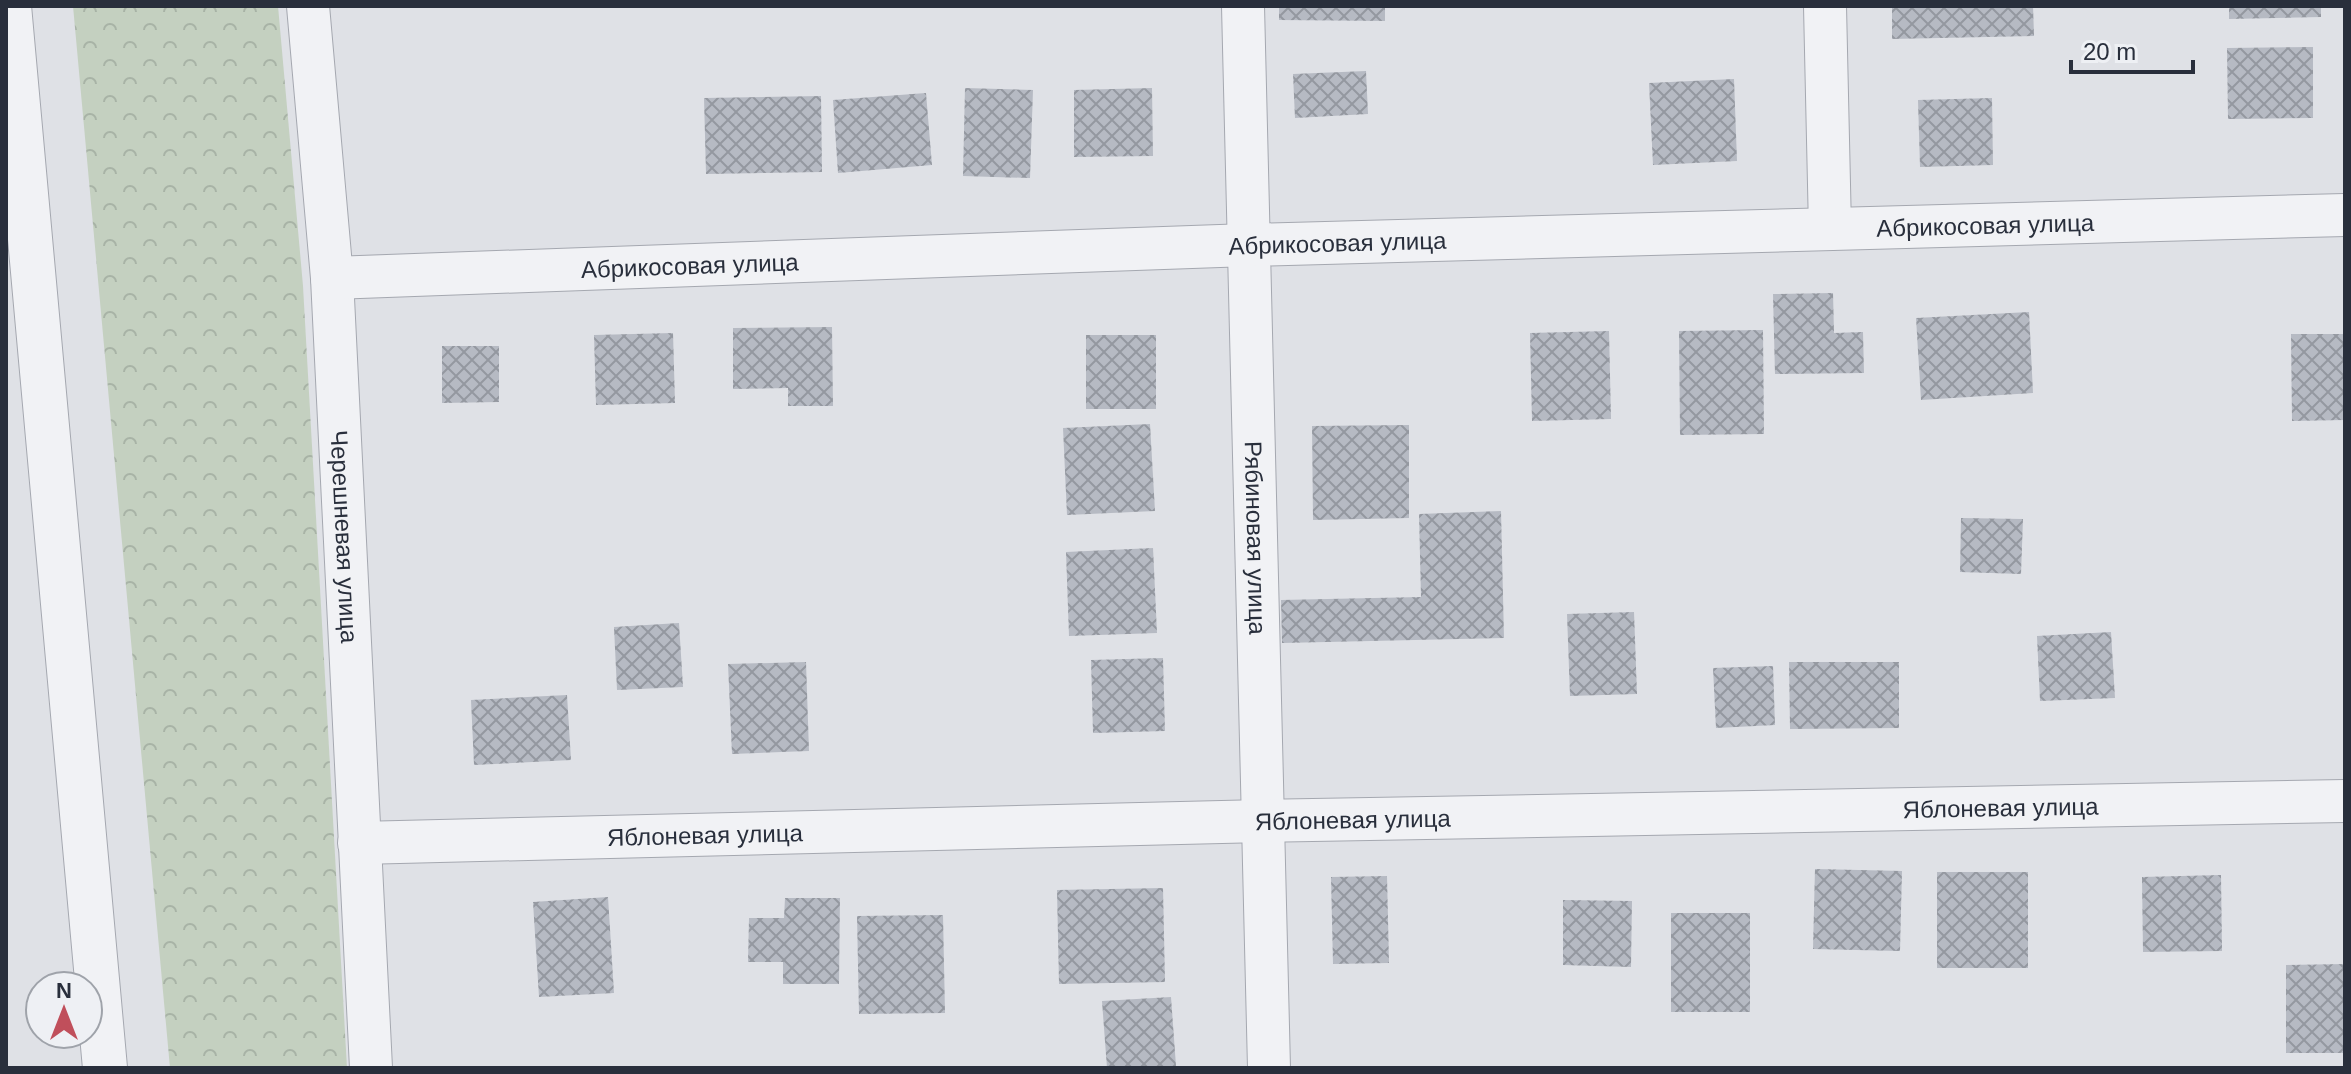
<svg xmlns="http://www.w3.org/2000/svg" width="2351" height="1074" viewBox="0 0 2351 1074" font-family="Helvetica,sans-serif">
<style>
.forest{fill:url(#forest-crowns)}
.building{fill:url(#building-cross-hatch)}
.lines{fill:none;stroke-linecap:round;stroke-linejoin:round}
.minor-casing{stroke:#a5a8b0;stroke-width:44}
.tertiary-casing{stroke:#a5a8b0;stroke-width:46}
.minor{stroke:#f1f2f5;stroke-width:42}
.tertiary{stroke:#f1f2f5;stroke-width:44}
.labels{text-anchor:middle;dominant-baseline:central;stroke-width:6;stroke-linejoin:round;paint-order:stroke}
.street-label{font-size:24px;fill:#292f3c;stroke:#eef0f4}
</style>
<defs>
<pattern id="forest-crowns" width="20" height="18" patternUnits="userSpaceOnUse" patternTransform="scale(2)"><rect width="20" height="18" fill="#c4d0c0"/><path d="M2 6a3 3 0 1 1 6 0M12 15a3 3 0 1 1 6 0" fill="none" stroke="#a8b3a6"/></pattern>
<pattern id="building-cross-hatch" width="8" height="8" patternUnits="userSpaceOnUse" patternTransform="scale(2)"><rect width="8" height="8" fill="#b6bac3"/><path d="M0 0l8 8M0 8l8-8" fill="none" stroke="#9498a0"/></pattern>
</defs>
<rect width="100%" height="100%" fill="#dfe1e6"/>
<path class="forest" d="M73,6H278L303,286L347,1068H170Z"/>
<g class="building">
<path d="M1279,6H1385V21L1279,20Z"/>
<path d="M1892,6H2033L2034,36L1892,39Z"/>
<path d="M2229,6H2321V17L2229,19Z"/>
<path d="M2313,47V118L2228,119L2227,48Z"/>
<path d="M1366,71L1368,114L1295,118L1293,74Z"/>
<path d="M1734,79L1737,161L1653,165L1649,83Z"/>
<path d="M965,88L1033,90L1030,178L963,176Z"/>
<path d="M1152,88L1153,156L1074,157V90Z"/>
<path d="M926,93L932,165L838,173L833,100Z"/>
<path d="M821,96L822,172L706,174L704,98Z"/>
<path d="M1992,98L1993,165L1920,167L1918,100Z"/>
<path d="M1833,293L1834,333L1863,332L1864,373L1775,374L1773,294Z"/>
<path d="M2029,312L2033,393L1921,400L1916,318Z"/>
<path d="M832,327L833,406H788V388L733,389V328Z"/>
<path d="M1763,330L1764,434L1680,435L1679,331Z"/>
<path d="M1609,331L1611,419L1532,421L1530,333Z"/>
<path d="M673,333L675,403L596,405L594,335Z"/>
<path d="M2291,334H2345V420L2292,421Z"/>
<rect x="1086" y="335" width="70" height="74"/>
<path d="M442,346H499V402L442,403Z"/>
<path d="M1150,424L1155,511L1067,515L1063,428Z"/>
<path d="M1409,425V518L1313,520L1312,426Z"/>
<path d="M1501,511L1504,638L1282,643L1281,600L1421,597L1419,514Z"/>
<path d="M1961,518L2023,519L2021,574L1960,572Z"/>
<path d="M1153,548L1157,633L1069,636L1066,552Z"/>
<path d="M1634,612L1637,694L1570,696L1567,614Z"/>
<path d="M679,623L683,687L617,690L614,627Z"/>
<path d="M2111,632L2115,698L2040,701L2037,636Z"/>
<path d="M1163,658L1165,731L1093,733L1091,660Z"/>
<path d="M806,662L809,751L732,754L728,664Z"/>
<path d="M1789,662H1899V728L1790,729Z"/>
<path d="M1773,666L1775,725L1716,728L1713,668Z"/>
<path d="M567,695L571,760L474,765L471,700Z"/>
<path d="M1815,869L1902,871L1900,951L1813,949Z"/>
<rect x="1937" y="872" width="91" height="96"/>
<path d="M2221,875L2222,951L2143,952L2142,877Z"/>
<path d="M1387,876L1389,963L1333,964L1331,877Z"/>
<path d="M1163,888L1165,982L1059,984L1057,890Z"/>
<path d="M608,897L614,993L539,997L533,902Z"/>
<path d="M785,898H840L839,984H783V962H748L749,918H784Z"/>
<path d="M1563,900L1632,901L1631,967L1563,965Z"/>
<rect x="1671" y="913" width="79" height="99"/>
<path d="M943,915L945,1013L859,1014L857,916Z"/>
<path d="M2345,964V1053H2286V965Z"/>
<path d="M1171,997L1176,1066L1107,1068L1102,1001Z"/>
</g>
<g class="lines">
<defs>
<g id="minor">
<path id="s1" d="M308,6L332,278L371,1068"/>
<path id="s2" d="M1243,6L1269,1068"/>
<path d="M1825,6L1830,229"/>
<path id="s3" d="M332,278L1248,245L2345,215"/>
<path id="s4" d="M359,843L1263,821L2345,801"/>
</g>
<path id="tertiary" d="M9,6L105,1068"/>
</defs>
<use href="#minor" class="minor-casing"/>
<use href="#tertiary" class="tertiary-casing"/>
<use href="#minor" class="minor"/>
<use href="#tertiary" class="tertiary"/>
</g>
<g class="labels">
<g class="street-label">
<text stroke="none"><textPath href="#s3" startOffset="1654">Абрикосовая улица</textPath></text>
<text stroke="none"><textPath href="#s3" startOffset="1006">Абрикосовая улица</textPath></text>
<text stroke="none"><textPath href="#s3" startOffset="358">Абрикосовая улица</textPath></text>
<text stroke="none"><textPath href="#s1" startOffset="532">Черешневая улица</textPath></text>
<text stroke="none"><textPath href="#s2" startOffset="532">Рябиновая улица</textPath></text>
<text stroke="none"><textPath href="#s4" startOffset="1642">Яблоневая улица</textPath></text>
<text stroke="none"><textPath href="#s4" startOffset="994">Яблоневая улица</textPath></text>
<text stroke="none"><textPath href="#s4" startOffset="346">Яблоневая улица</textPath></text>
</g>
</g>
<rect width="2351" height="1074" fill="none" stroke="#292f3c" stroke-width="16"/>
<g transform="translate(64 1010)"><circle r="38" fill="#eef0f4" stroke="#9fa3aa" stroke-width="2"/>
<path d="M0-6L14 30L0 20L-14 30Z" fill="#c04f5b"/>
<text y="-12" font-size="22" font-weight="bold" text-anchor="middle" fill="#292f3c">N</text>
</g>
<path d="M2071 60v12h122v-12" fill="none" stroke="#292f3c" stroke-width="4"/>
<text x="2083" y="60" font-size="24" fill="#292f3c" stroke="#eef0f4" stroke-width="6" paint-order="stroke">20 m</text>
</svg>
